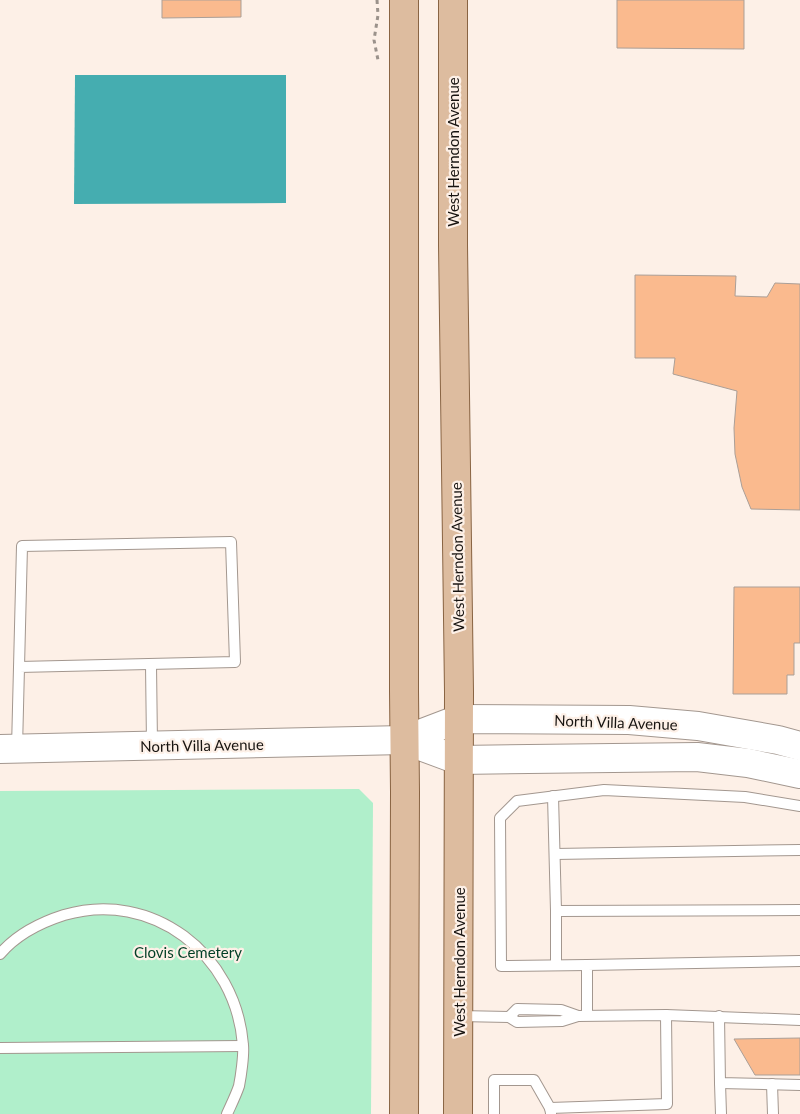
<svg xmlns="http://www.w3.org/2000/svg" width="800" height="1114" viewBox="0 0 800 1114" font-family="Lato,sans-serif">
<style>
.green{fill:#b0efcb}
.water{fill:#45adb0}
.building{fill:#faba8e;stroke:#ab9f97}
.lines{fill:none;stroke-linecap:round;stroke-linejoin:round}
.service-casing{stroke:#a3978f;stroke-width:12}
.secondary-casing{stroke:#a3978f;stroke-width:30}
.primary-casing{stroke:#896443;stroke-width:30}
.path{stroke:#9b928b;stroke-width:3;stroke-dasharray:4 4;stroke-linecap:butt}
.service{stroke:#fff;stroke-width:10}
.secondary{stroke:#fff;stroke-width:28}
.primary{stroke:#ddbc9f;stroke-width:28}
.labels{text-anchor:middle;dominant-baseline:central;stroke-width:4.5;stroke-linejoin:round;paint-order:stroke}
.street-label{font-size:15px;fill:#171310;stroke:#fdf0e7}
.park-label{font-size:15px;fill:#003e25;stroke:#fdf0e7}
</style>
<rect width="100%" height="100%" fill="#fdf0e7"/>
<path class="green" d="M359,789L373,803L371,1114H0V791Z"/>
<path class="water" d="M75,75H286V203L74,204Z"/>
<g class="building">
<path d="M162,0H241V17L162,18Z"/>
<path d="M617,0H744V49L617,48Z"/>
<path d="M635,275L736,276L735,296L767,297L775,283L800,284V510L751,509L742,487L735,454L734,428L737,391L673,374L675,358H635Z"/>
<path d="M734,587H800V643H794V675H787V694H733Z"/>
<path d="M800,1038V1075H755L734,1039Z"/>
</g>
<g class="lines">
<defs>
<g id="service">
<path d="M151,665L152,744"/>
<path d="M17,748L22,546L231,542L235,662L19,667"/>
<path d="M553,796L556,911L800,910"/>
<path d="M555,854L800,850"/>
<path d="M556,911V965"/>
<path d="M0,954C17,934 39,923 64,915C152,889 236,954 243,1045C244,1055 241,1076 239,1086C236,1095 231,1105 227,1114"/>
<path d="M587,965L501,966L500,818L517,801L604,790L745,797L800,806"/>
<path d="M587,1015V965L800,961"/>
<path d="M459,1016L509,1017L517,1022L562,1021L578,1016L561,1010L517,1009L509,1017"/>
<path d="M578,1016L666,1015L800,1020"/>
<path d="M719,1016L720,1083L800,1085"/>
<path d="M0,1048L243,1046"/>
<path d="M720,1083L721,1114"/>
<path d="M772,1084L773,1114"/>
<path d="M550,1108L667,1104L666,1015"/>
<path d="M494,1114V1080H534L550,1108L551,1113"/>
</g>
<g id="secondary">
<path d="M404,740L458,760L697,757L748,763L800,774"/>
<path d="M0,749L404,740L459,719L629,720L698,726L778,740L800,746"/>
</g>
<g id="primary">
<path d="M404,0V691L405,792L404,1114"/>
<path d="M453,0V245L459,692L458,1114"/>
</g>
</defs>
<use href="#service" class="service-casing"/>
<use href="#secondary" class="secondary-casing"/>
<use href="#primary" class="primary-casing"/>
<path class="path" d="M377,0L378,15L374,40L378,60"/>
<use href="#service" class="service"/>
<use href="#secondary" class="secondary"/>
<use href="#primary" class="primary"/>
</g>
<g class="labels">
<g class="street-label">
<text transform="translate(453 152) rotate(-90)">West Herndon Avenue</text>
<text transform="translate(457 557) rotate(-91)">West Herndon Avenue</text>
<text transform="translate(616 722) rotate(2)">North Villa Avenue</text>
<text transform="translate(202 745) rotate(-1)">North Villa Avenue</text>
<text transform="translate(459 962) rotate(-90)">West Herndon Avenue</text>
</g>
<g class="park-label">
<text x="188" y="952">Clovis Cemetery</text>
</g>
</g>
</svg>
